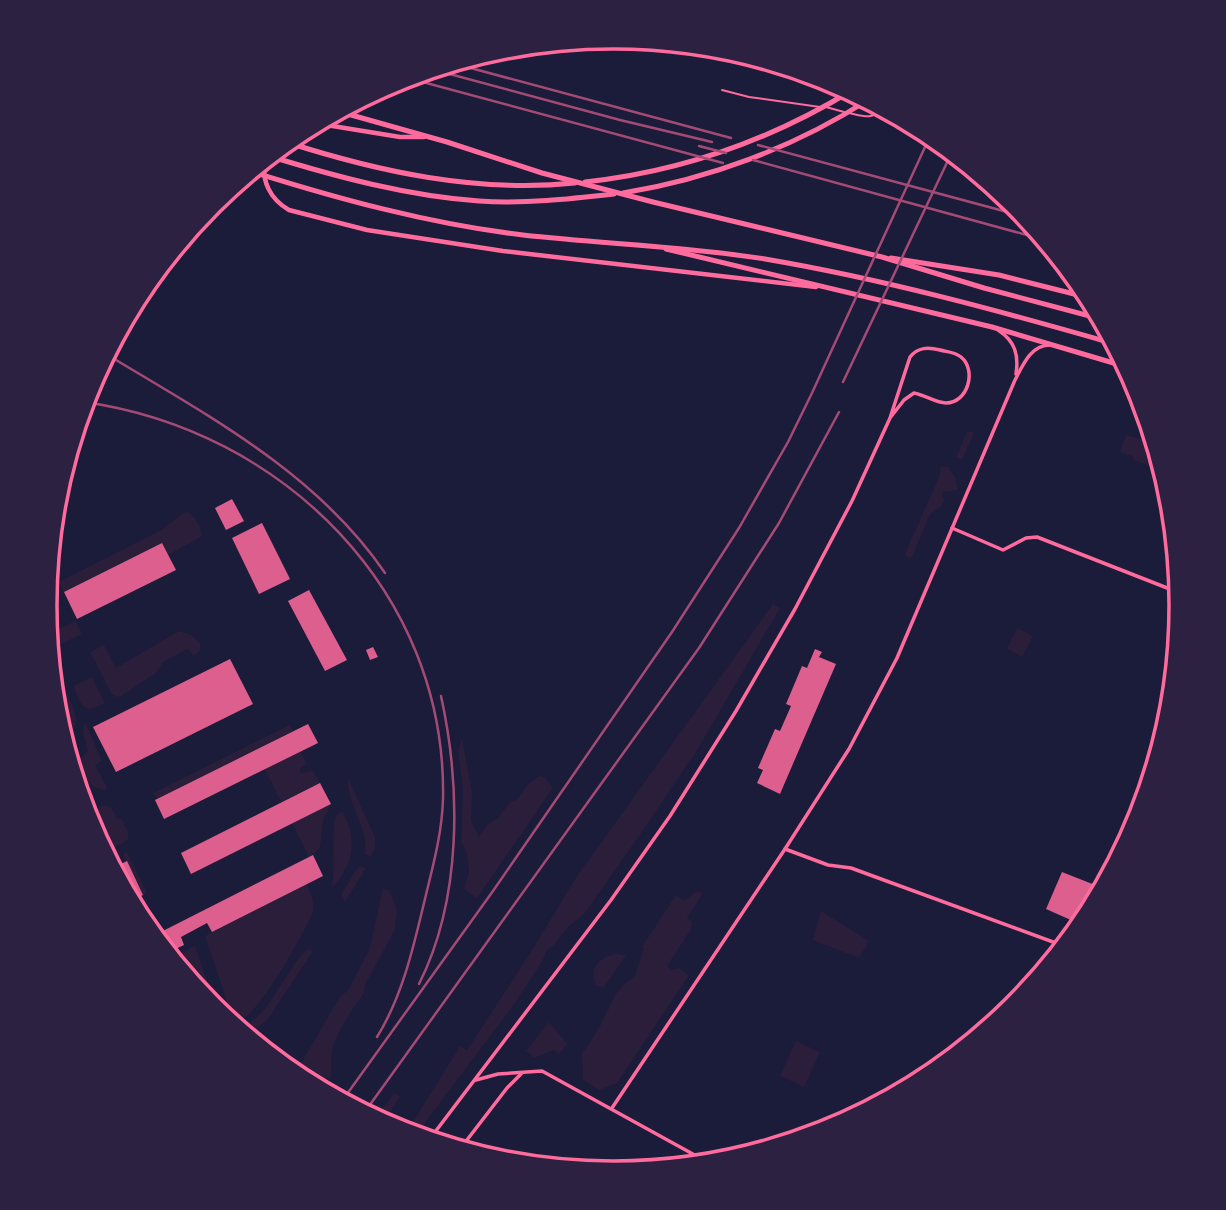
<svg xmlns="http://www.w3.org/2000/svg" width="1226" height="1210" viewBox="0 0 1226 1210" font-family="'Alegreya Sans',sans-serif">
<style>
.green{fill:#2a1e3b}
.building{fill:#dd5f8e}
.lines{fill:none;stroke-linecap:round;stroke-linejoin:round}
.service{stroke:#ff6b9d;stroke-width:2}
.minor{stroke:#ff6b9d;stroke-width:3.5}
.tertiary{stroke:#ff6b9d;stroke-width:4.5}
.secondary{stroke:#ff6b9d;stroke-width:5}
.primary{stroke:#ff6b9d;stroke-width:5}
.rail{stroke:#a44b75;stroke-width:2.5}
.rim{fill:none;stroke:#ff6b9d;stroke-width:3.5}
</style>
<rect width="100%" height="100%" fill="#1b1b3a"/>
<g class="green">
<path d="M970,431L974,433L962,460L956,457L967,432Z"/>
<path d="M1126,435L1155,443L1161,464L1159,469L1133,460L1134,457L1120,452Z"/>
<path d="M941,467H948L955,477L958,490L942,492L944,501L941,507L930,514L913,555L910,558L907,557L905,554L939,477Z"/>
<path d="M187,512C196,516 202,528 201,537L168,555L162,543L64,592L59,582L163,529L182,514Z"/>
<path d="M773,604L780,608L699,747L646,826L585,913L567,928L554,945L546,951C545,962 524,987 518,999L415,1136L406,1133L460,1046L467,1050L529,955L577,876Z"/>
<path d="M75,621L82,634L55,647L52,646L48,634Z"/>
<path d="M1017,628L1033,636L1022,657L1007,649Z"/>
<path d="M179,631L191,635L200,643V651L194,655L187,649L163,662L157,672L121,696L117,697L112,694L90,652L104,645L116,668Z"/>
<path d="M92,677L105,703C82,716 83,706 73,686Z"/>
<path d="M61,689C69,696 79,715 75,726C74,732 67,734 62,736L60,732L72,725L55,692Z"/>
<path d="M85,722L102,761L95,765L107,787L105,790C91,790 81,774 74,763L88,751L83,734Z"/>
<path d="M290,725L293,731L157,799L153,793Z"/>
<path d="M462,738L472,792L471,821L479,837L487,825L498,818L510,802L517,800L528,784L539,776L545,777L553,788L477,898L464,889L469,872L467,854L461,842L463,790L458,751Z"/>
<path d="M301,751L306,764L300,768L301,773L312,771L320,783L281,802L265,769Z"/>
<path d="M348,778L375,837V848L370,857L365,854C369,826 346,804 348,778Z"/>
<path d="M331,804L323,820L320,848L309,857L292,823Z"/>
<path d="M102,805L111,807L117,818L122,819L128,832V840L112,848C100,845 91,824 92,812Z"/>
<path d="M342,812C359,837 353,866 332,888C336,863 330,840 336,815Z"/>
<path d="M127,852L147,893L143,895L123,854Z"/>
<path d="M361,866L366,868L345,902L341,895L357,868Z"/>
<path d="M306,884C312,895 315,903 312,915C301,937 259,1016 238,1021L231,1013L205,936Z"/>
<path d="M383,888L389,891L397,910L395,929L365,985L364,993C353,1009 336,1031 332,1051C331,1060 332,1070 330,1079L318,1083L315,1087L294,1075L341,995L348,991L370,948Z"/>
<path d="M697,891L703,893L687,918L692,922L691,929L667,966L672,970L679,968L689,975L617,1083L599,1090L583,1080L582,1054L598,1030L616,994L624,984L635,976L644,948L642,947L676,895L684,901Z"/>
<path d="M821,911L869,941L859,958L813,940Z"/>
<path d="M195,946L218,1013L180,968L182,952Z"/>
<path d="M310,949L313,951L268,1019L247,1037L241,1031L265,1009L300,956L306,950Z"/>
<path d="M615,954L626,955L604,987L596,986C589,968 598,958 615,954Z"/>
<path d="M549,1022L567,1044L559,1054L554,1050L534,1058L526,1051Z"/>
<path d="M796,1041L820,1052L804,1087L780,1076Z"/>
<path d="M394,1093L400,1096L383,1123L375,1119Z"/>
</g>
<g class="building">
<path d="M232,499L244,521L226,530L215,508Z"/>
<path d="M262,523L290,579L259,594L232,538Z"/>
<path d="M162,543L176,570L77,619L64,592Z"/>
<path d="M309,590L347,660L325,671L288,601Z"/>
<path d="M373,647L378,657L370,660L366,650Z"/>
<path d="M815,649L822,652L819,657L836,664L780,794L757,783L763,770L758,768L775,729L780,731L791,706L786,704L802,666L807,668Z"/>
<path d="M230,659L253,704L116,772L93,727Z"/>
<path d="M53,688L72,726L60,732L56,715Z"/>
<path d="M308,724L318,743L164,819L155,800Z"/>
<path d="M320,783L331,804L191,874L181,853Z"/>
<path d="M313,855L323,876L212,932L207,923L181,937L184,945L167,953L153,936Z"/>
<path d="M127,861L143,895L130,902L113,868Z"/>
<path d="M1062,872L1100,887L1082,925L1046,909Z"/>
</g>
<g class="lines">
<g class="service">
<path d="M722,90L749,97L820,107"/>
<path d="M826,107L844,112"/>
<path d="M849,113C863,116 874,121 881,107"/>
</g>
<g class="minor">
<path d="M998,330C1015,341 1019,355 1016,374"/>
<path d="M952,528L1003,550L1026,538L1037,537L1180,593"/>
<path d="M785,849L828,865L851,868L1064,946"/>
<path d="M476,1080L498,1074L542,1071L711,1164"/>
<path d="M612,1108L785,849L849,749L897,658L1015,380C1023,365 1030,346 1049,345"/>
<path d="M429,1140L611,900L670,816L736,711L795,609L852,501L890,418L910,357C918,347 928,347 940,350C947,352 955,352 961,357C977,370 968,403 946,403C936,403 925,395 914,393L904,400L890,418"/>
<path d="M460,1149L507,1088L521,1074"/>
</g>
<g class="tertiary">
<path d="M314,123L400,137H424"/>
<path d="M265,159C261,181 270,199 289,210L367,230L503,251L816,287"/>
</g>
<g class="secondary">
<path d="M666,249L992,327L1127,367"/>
<path d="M891,258L999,275L1090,298"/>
</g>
<g class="primary">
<path d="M337,111L447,142L542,173L653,202L882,257L984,288L1101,319"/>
<path d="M286,142C379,172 477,193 575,183"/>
<path d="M269,156C337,177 408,196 479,201C524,204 569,199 614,194"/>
<path d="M250,171C339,199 430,224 523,235C603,244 685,246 765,259C883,279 1000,311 1115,344"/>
<path d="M585,182C679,172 770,140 851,91"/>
<path d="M623,193C709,179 795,147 868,100"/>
</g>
<g class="rail">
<path d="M452,63L731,138"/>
<path d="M431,69L620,120L712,142"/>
<path d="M404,77L723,163"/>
<path d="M758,145L1026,217"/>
<path d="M699,146L726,153"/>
<path d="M753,160L1045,240"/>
<path d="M106,354C207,415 317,473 385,573"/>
<path d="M843,382L952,152"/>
<path d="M84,402C283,430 447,592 443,799C442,835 432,869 424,903C413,949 402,997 377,1037"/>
<path d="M419,984C462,899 461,787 441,696"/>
<path d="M342,1101L493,891L672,632L739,528L788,442L812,393L931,134"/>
<path d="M364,1113L699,648L779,523L839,412"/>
</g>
</g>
<path d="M0 0H1226V1210H0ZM57 605a556 556 0 1 1 1112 0a556 556 0 1 1-1112 0Z" fill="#2d2142" fill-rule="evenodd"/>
<path class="rim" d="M57 605a556 556 0 1 1 1112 0a556 556 0 1 1-1112 0Z"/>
</svg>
